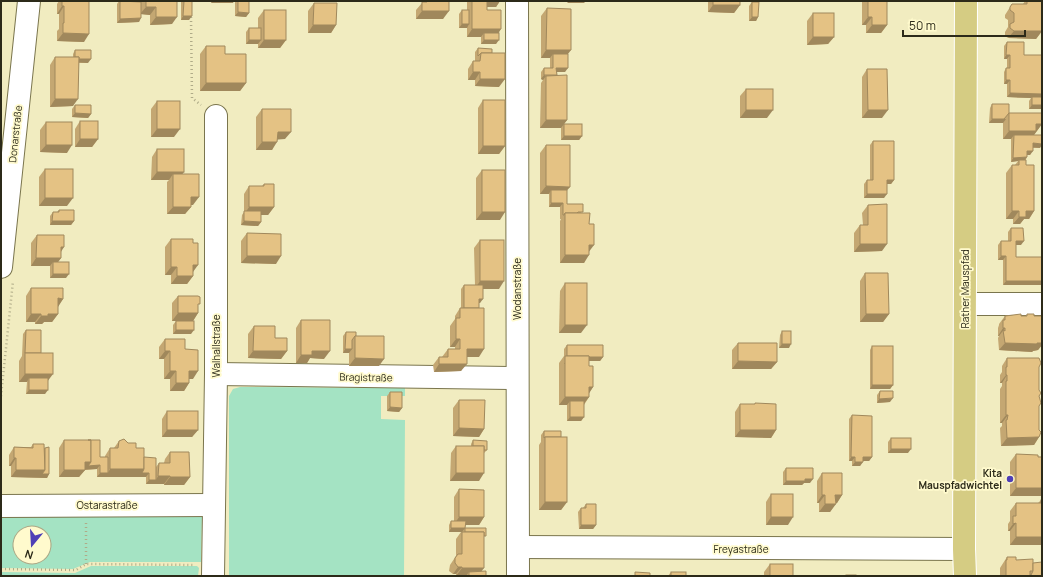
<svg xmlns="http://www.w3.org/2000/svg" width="1043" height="577" viewBox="0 0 1043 577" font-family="Manrope,sans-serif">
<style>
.green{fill:#a4e3c3;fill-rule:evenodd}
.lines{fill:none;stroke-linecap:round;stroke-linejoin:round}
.minor-casing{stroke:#7a754d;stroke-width:24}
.major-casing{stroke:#fff;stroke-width:24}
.path{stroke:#afab88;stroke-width:2.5;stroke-dasharray:1 3;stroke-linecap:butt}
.minor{stroke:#fff;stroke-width:22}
.major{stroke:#d5cc83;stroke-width:22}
.wall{fill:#c4a772}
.shaded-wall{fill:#a0885c}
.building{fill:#e4c284;stroke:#a0885c}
.poi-dot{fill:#4e3fb6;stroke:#fffacd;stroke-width:1.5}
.labels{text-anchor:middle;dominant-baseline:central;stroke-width:3.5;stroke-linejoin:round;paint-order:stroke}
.street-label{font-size:10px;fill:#2c2a19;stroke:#fffacd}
.poi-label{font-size:10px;font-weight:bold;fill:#2c2a19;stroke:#fffacd;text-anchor:end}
</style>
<rect width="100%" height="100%" fill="#f1ecc0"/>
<g class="green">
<path d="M240,387L405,388V396H381V419L405,420L404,576H229V396L233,389Z"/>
<path d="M1,513L202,515L201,562H90L73,569L1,568ZM20,533H44V557H20Z"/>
<path d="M91,566H197L199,568L198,576H1V572L75,573Z"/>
</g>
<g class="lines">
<defs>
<g id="minor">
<path d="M517,1L518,576"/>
<path d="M1,267L29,1"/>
<path d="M966,304H1042"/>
<path d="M216,374L517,378"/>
<path d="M1,506L213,505"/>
<path d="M518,547L964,549"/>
<path d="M213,576L216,374V116"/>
</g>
<path id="major" d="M965,576L964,549L966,1"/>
</defs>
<use href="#minor" class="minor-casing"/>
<use href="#major" class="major-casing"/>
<g class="path">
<path d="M191,17L192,98L201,105"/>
<path d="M1,396L13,281"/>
<path d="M86,523V564"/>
<path d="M1,569L76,570L86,564L195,565"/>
</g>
<use href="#minor" class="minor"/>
<use href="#major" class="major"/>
</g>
<g class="wall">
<path d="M59,1H89L84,42L57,41V31L59,29V14H57V4Z"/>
<path d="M119,1L141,2L142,1H177L172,24L150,25V15L141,14L139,22L117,23V4Z"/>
<path d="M181,1H192L189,20H181Z"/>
<path d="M235,1H249V13L246,17L235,16Z"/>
<path d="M422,1H449L443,19H416V10L422,3Z"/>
<path d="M467,1H500L496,7H487V10L499,33L496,44H481V37H467V28H459V14L462,10H467Z"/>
<path d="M708,1H740V5L734,13L708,12Z"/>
<path d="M862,1H887V25L881,33H866V25H862Z"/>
<path d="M1025,1H1042V31L1036,39L1008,38L1005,36V32L1008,27V20L1005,18V15L1012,4H1023Z"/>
<path d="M752,2L758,17L756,21H749V6Z"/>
<path d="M314,3L336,25L331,33H308V11Z"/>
<path d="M547,8L568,54L565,72H556L557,75L567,120L564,124L582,136L579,140H561V128H540L541,83L543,80L541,79V72L544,68H550V58H541V16Z"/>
<path d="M264,10L286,40L280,48H258V44H246V32L249,28H258V18Z"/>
<path d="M813,13L834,37L828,44L807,45V21Z"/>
<path d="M1007,42L1024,55H1042V109H1029V101L1031,98L1007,97V84H1004V72L1006,68H1007V59H1004V46Z"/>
<path d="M206,46L225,54L246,83L240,91H200V54Z"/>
<path d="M478,48L492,53L499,87L475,86V80H468V69L473,61H475V52Z"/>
<path d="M75,50L88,63H79L73,106L50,107V65L55,57H73V54Z"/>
<path d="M867,69L882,118H862V77Z"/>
<path d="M746,89L767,118H740V96Z"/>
<path d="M483,100L505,146L499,154H478V108Z"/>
<path d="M157,101L174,137H151V109Z"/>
<path d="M992,104L1009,113L1042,124L1034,135L1040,148H1033L1030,155H1027L1026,160V165L1034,211L1029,219H1024L1020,224H1013V219H1006V173L1012,165H1015L1018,161L1011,162V139H1003V123H989L990,108Z"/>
<path d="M75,105L91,114L88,118L72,117V109Z"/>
<path d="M262,109L285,139H277L272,150H256V117Z"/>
<path d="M80,121L98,139L92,147H75V129Z"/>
<path d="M46,122L67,153L40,152V130Z"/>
<path d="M873,141L894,180L891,184H887L884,198H864V184L867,180H870V145Z"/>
<path d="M546,145L567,190V204L582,213L589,252L584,263H560V221L561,219H560V207H549V194H540V153Z"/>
<path d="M157,149L182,174L193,205H191V207L185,214H167V182L169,180H151L152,157Z"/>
<path d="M45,169L67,206H39V177Z"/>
<path d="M482,170L500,220H476V178Z"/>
<path d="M264,184L274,207L268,215H261V222L258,226L241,225L242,215L244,212V194L249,186H262Z"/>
<path d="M868,205L882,251L854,252V233L860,225H863L862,213Z"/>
<path d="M59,210L74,221L71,225H50V216L53,212H57Z"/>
<path d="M1011,228L1021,245H1016V257H1042L1003,285V260H998V245L1001,241H1008V232Z"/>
<path d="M247,233L276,264L241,263V241Z"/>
<path d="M37,235L61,252V258L58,262L66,278H50V266H31V243Z"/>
<path d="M171,239L193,243V276L187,284H171V275H165V247Z"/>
<path d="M480,240L499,289H483L480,303H479V357H467L461,371L434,372L433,365L439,357H442L448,349H455V347H450V326L455,319V316L460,308H461V289L464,285H475L474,248Z"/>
<path d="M865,273L889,314L883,322H860V281Z"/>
<path d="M565,283L581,333H559L560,291Z"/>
<path d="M31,288L63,299L58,306V314L52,322H44L42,324H35V322H26V296Z"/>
<path d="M178,296L198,307V313L193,321L191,334H173V325L176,321H172V303Z"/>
<path d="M1027,314L1034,316H1042V345L1038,350L1033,351L1032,352L999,350L998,338L999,336H998V328L999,325V324L1005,316H1026Z"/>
<path d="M301,320L324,359L310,358L307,363H296V328Z"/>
<path d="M254,326L287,351L281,359L248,358V334Z"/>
<path d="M26,330L41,353L48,381L45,394H26L27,382H19V361L22,356L23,334Z"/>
<path d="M782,331L789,348H779L780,335Z"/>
<path d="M346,332L356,336L379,366H349V353H343V336Z"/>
<path d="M165,339L185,349L193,379H189V383L184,391H170V379H164V359H159V347Z"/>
<path d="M738,343L777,362L771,369H732V350Z"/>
<path d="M567,345L603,357L600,361H589V366L593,387L589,393V397L584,405V417L581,421H567V405H559V363L564,356V349Z"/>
<path d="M872,346L893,385L890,389H870V350Z"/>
<path d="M1007,358L1039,367V437L1034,445L1001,446L1000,428L1002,426V423H1000V389L1002,386V383H1000V375L1002,372V366Z"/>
<path d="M880,391L890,402L877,403V395Z"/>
<path d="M390,392L402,408L399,412L387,411V396Z"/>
<path d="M459,400L484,429L479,437L453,436V408Z"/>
<path d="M755,403L776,430L771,438L735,437V412L740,404H755Z"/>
<path d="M167,411L198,430L192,437H162V419Z"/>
<path d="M852,415L872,457L869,461H863L860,466H852V461H849V419Z"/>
<path d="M544,431L561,437L567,502L561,510H539V445L541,442V435Z"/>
<path d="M891,438L908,453H888V442Z"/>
<path d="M64,440H88L100,457H105V456L110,448H114L119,441L128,443L136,448L144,457L156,467L159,463H164L165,459L170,452L190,477L184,485H164V484H146V477H97V469L85,470L79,477H59V448Z"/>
<path d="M473,440L487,450L484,453L479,481H450L451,453L456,446H471V444Z"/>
<path d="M33,444L45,448L49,474L47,478L11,477V466H9V455L14,447H31Z"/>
<path d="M1016,454L1042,457V496H1010V462Z"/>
<path d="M786,468L810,483H804L802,485H783V472Z"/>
<path d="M822,473L842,495L837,503H836L830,512H819V503H817V481Z"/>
<path d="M459,489L484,517L479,525H465V528L484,539L481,572L486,576H456V574H453L449,571L450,565L456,556V539L461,532H449V525L451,521H454V497Z"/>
<path d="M771,494L788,525H766V502Z"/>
<path d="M1041,500H1042V545H1010V531H1008V524L1010,521V511L1016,503H1038Z"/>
<path d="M586,504L596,525L593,529H579L578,512L581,508H583Z"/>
<path d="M1007,557L1016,560L1033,563L1042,576H1000V568Z"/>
<path d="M770,564L793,576H764V572Z"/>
<path d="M671,572L686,576H668Z"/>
</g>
<g class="shaded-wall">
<path d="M212,1H234L233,3H211Z"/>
<path d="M486,1H500L496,7H482Z"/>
<path d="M569,1H586L584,3H567Z"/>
<path d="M713,5H740L734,13L708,12Z"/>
<path d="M62,6H64L59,14H57Z"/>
<path d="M146,7H156L150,15L140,14Z"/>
<path d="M422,11H449L443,19H416Z"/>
<path d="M238,12L249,13L246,17L235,16Z"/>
<path d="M183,16H192L189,20H181Z"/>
<path d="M156,17H177L172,24L150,25Z"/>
<path d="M752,17H758L756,21H749Z"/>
<path d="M868,17H872L866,25H862Z"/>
<path d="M141,18L139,22L117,23L120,19Z"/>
<path d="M462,24H469L467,28H459Z"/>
<path d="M313,25H336L331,33H308Z"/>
<path d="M872,25H887L881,33H866Z"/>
<path d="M472,29H501L496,37L484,33L481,37H467Z"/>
<path d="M1014,31H1042L1036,39L1008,38Z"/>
<path d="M63,33L89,34L84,42L57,41Z"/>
<path d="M813,37H834L828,44L807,45Z"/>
<path d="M249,40H261L258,44H246Z"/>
<path d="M264,40H286L280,48H258Z"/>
<path d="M484,40H499L496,44H481Z"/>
<path d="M546,50H571L565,58L553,54L550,58H541Z"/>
<path d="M1006,55H1010L1007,59H1004Z"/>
<path d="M75,58L91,59L88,63L73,62Z"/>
<path d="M556,68H568L565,72H554Z"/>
<path d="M473,72H480L475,80H468Z"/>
<path d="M544,75L546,76L543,80L541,79Z"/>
<path d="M480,79H505L499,87L475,86Z"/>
<path d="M1006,80H1010L1007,84H1004Z"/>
<path d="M206,83H246L240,91H200Z"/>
<path d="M1010,93L1042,94V98L1032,97L1031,98L1007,97Z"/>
<path d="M55,99H78L73,106L50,107Z"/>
<path d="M1032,105H1042V109H1029Z"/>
<path d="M746,110H773L767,118H740Z"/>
<path d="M868,110H888L882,118H862Z"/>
<path d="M75,113L91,114L88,118L72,117Z"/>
<path d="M992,119H1006L1003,123H989Z"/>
<path d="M546,120H567L561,128H540Z"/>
<path d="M1036,124H1042L1031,139L1014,135L1011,139H1003L1009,131Z"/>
<path d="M157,129H180L174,137H151Z"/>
<path d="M278,132H291L285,139L272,140Z"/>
<path d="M564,136H582L579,140H561Z"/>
<path d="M80,139H98L92,147H75Z"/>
<path d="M262,142H277L272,150H256Z"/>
<path d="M1033,143L1042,144V145L1040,148L1030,147Z"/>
<path d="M46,145H72L67,153L40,152Z"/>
<path d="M483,146H505L499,154H478Z"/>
<path d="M1027,151H1033L1030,155H1024Z"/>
<path d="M1027,157L1024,161L1019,160L1018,161L1011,162L1013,158Z"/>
<path d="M157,172H184L178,180L173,174L169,180H151Z"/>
<path d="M887,180H894L891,184H884Z"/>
<path d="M546,186L570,187L564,194L551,190L549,194H540Z"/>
<path d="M867,194H887L884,198H864Z"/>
<path d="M191,197H199L193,205H186Z"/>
<path d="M45,198H73L67,206H39Z"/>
<path d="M551,203H563L560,207H549Z"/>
<path d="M173,207H191L185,214H167Z"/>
<path d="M249,207H274L268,215H244Z"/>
<path d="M1012,211H1019L1013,219H1006Z"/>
<path d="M1026,211H1034L1029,219H1024L1020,224H1013L1019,217Z"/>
<path d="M482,212H505L500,220H476Z"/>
<path d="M52,221H74L71,225H50Z"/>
<path d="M244,221L261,222L258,226L241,225Z"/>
<path d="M1016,241H1024L1021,245H1013Z"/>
<path d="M860,244H887L882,251L854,252Z"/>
<path d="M589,245H594L588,253Z"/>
<path d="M61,247H64L59,255Z"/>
<path d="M565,255H589L584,263H560Z"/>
<path d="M247,256H281L276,264L241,263Z"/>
<path d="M1001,256H1006L1003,260H998Z"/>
<path d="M36,258H61L55,266L53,262L50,266H31Z"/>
<path d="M193,265H198L193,272Z"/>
<path d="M171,267H177L171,275H165Z"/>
<path d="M53,274H69L66,278H50Z"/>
<path d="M177,276H193L187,284H171Z"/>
<path d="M480,281H504L499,289H475Z"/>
<path d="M1006,281H1042V285H1003Z"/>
<path d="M58,298L63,299L58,307Z"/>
<path d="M479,299H483L480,303H476Z"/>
<path d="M178,313H198L193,321H172Z"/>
<path d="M31,314H41L35,322H26Z"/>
<path d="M48,314H58L52,322H44L42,324H35L41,316Z"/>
<path d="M866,314H889L883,322H860Z"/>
<path d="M565,325H587L581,333H559Z"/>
<path d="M1003,328H1005L999,336H998Z"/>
<path d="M176,330H194L191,334H173Z"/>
<path d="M456,339H460L455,347H450Z"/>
<path d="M1005,343H1042V345L1038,350L1033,351L1032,352L999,350Z"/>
<path d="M782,344H791L789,348H779Z"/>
<path d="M345,349H352L349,353H343Z"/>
<path d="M467,349H484L479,357H461Z"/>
<path d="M165,351H170L164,359H159Z"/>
<path d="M253,351H287L281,359L248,358Z"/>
<path d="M312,351H330L324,359L310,358L307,363H296L301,355Z"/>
<path d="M586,357H603L600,361H585L583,364H564L567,360Z"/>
<path d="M355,358L384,359L379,366H349Z"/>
<path d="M738,361L777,362L771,369H732Z"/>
<path d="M439,364H467L461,371L434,372Z"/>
<path d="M170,371H176L170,379H164Z"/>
<path d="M189,371H198L193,379H184Z"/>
<path d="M25,374H53L47,382L29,378L27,382H19Z"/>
<path d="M1006,375H1007L1002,383H1000Z"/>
<path d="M176,383H189L184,391H170Z"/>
<path d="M872,385H893L890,389H870Z"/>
<path d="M589,387H593L588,395Z"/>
<path d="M29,390H48L45,394H26Z"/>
<path d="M565,397H589L583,405L570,401L567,405H559Z"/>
<path d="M893,398L890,402L877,403L879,399Z"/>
<path d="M390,407L402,408L399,412L387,411Z"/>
<path d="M1006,415H1008L1002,423H1000Z"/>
<path d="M570,417H584L581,421H567Z"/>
<path d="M459,428L484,429L479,437L453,436Z"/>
<path d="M167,430H198L192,437H162Z"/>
<path d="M740,430H776L771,438L735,437Z"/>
<path d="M1039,437L1034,445L1001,446L1007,438Z"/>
<path d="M891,449H911L908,453H888Z"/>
<path d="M851,457H855L852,461H849Z"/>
<path d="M863,457H872L869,461H860Z"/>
<path d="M14,458H16L11,466H9Z"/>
<path d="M85,462H91L100,465L97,469L79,470Z"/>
<path d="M855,462H863L860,466H852Z"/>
<path d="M110,469H144L149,473L146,477H97L100,473H108Z"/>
<path d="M16,470H45L49,474L47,478L11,477Z"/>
<path d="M64,470H85L79,477H59Z"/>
<path d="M456,473H484L479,481H450Z"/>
<path d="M158,476H170L164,484H146L149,480H156Z"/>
<path d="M170,477H190L184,485H164Z"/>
<path d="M805,479H813L810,483H804L802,485H783L786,481Z"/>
<path d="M1016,488H1042V496H1010Z"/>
<path d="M822,495H825L819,503H817Z"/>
<path d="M835,495H842L837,503H830Z"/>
<path d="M545,502H567L561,510H539Z"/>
<path d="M825,504H836L830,512H819Z"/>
<path d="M459,517H484L479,525H454Z"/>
<path d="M771,517H793L788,525H766Z"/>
<path d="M1016,523L1010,531H1008L1013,524Z"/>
<path d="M581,525H596L593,529H579Z"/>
<path d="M451,528H465L462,532H449Z"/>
<path d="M1016,537H1042V545H1010Z"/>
<path d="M458,567H462L456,574H453Z"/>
<path d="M462,568H484L478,576L469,572L466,576H456Z"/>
</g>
<g class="building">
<path d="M62,1H89V34L63,33V23H64V6H62Z"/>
<path d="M120,1L141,2V18L120,19Z"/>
<path d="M146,1H177V17H156V7H146Z"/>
<path d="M184,1H192V16H183Z"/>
<path d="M238,1H249V13L238,12Z"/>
<path d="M427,1H449V11H422V2H427Z"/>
<path d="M472,1H487V10H501V29H472Z"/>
<rect x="713" y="1" width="27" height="4"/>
<path d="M868,1H887V25H872V17H868Z"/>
<path d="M1027,1H1042V31H1014L1010,28V24L1014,22V13L1010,10V7L1012,4H1027Z"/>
<path d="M752,2H759L758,17H752Z"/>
<path d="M314,3H337L336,25H313Z"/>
<path d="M547,8L571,9V50H546Z"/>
<rect x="264" y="10" width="22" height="30"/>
<rect x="462" y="10" width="7" height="14"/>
<rect x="813" y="13" width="21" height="24"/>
<rect x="249" y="28" width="12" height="12"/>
<rect x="484" y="33" width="15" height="7"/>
<path d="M1007,42H1024V55H1042V94L1010,93V80H1006V68H1010V55H1006Z"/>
<path d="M206,46H225V54H246V83H206Z"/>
<path d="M478,48L492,49V53H481L478,56Z"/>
<path d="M75,50H91V59H79V57H75Z"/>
<path d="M481,53H505V79H480V72H473V61H480Z"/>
<path d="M553,54H568V68H556L557,75H544V68H553Z"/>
<path d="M55,57H79L78,99H55Z"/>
<path d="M867,69H887L888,110H868Z"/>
<path d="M567,75V120H546V76Z"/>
<rect x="746" y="89" width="27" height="21"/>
<rect x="1032" y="97" width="10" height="8"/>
<rect x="483" y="100" width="22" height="46"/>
<rect x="157" y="101" width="23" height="28"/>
<path d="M992,104H1009V113L1004,119H992Z"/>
<path d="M75,105H91V114L75,113Z"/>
<path d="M262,109H291V132H278L277,142H262Z"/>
<path d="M1009,113H1042V124H1036V131H1009Z"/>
<rect x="80" y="121" width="18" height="18"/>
<rect x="46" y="122" width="26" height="23"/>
<rect x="564" y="124" width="18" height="12"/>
<path d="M1014,135H1042V144L1033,143V151H1027V157L1013,158Z"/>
<path d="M873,141H894V180H887V194H867V180H873Z"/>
<path d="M546,145H570V187L546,186Z"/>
<rect x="157" y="149" width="27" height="23"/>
<path d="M1019,160H1026V165H1034V211H1026V217H1019V211H1012V165H1019Z"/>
<rect x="45" y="169" width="28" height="29"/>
<rect x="482" y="170" width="23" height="42"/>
<path d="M173,174H199V197H191V207H173Z"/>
<path d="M264,184H274V207H249V186H264Z"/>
<path d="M551,190H567V204H583V212H578L577,213H565L564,215H563V203H551Z"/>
<path d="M887,204V244H860V225H868V205Z"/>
<path d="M59,210H74V221H52L53,212H59Z"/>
<path d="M244,211H261V222L244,221Z"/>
<path d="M565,213H590L589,224H594V245H589V255H565Z"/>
<path d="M1011,228H1023L1024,241H1016V257H1042V281H1006V256H1001V241H1011Z"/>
<path d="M247,233L281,234V256H247Z"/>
<path d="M37,235H64V247H61V258H36Z"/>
<path d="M171,239H193V243H198V265H193V276H177V267H171Z"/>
<rect x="480" y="240" width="24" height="41"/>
<rect x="53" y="262" width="16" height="12"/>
<path d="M865,273H888L889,314H866Z"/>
<rect x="565" y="283" width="22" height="42"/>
<path d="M464,285H483V299H479V308H464Z"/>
<path d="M31,288H63V299L58,298V314H48V316H41V314H31Z"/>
<path d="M178,296H198L200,297V304H198V313H178Z"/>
<path d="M460,308H484V349H467V364H439V357H448V349H460V339H456V318H460Z"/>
<path d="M1021,314V316H1027V314H1034V316H1042V343H1037V344L1005,343L1003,330L1005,331V328H1003V320H1005V316Z"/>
<path d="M301,320H330V351H312V355H301Z"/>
<rect x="176" y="321" width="18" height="9"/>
<path d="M254,326H275V338H287V351H253Z"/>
<path d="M26,330H41V353H25Z"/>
<rect x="782" y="331" width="9" height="13"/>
<path d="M346,332H356V336H355L352,340V349H345Z"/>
<path d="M355,336H384V359L355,358Z"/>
<path d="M165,339H185V349L198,350V371H189V383H176V371H170V351H165Z"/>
<path d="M738,343H777V362L738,361Z"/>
<path d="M567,345H603V357H589V356H567Z"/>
<rect x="872" y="346" width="21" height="39"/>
<rect x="25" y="353" width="28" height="21"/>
<path d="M565,356H589V366H593V387H589V397H565Z"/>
<path d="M1007,358H1039L1041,363L1039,367V390L1041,393L1039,396L1041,403L1039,406V430L1041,432L1039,437L1007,438L1006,420H1007L1008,415H1006V381H1007V375H1006V367H1007Z"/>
<rect x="29" y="378" width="19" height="12"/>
<path d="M880,391H893V398L879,399Z"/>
<path d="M390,392H402V408L390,407Z"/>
<path d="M459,400H485L484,429L459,428Z"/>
<rect x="570" y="401" width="14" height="16"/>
<path d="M755,403L776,404V430H740V404H755Z"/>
<rect x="167" y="411" width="31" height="19"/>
<path d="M852,415L872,416V457H863V462H855V457H851Z"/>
<path d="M544,431H561V437H545L544,438Z"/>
<rect x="545" y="437" width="22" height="65"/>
<rect x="891" y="438" width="20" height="11"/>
<path d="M124,439L128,443H136V448H144V469H110V448H118L119,441Z"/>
<path d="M64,440H91V462H85V470H64Z"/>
<path d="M88,440H100V457H108V473H100V465L88,466L91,462V440Z"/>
<path d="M473,440L487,441V450H484V446H473Z"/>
<path d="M33,444H44L45,470H16V458H14V447L33,448Z"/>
<rect x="456" y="446" width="28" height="27"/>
<path d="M49,447V474H42L45,470V448Z"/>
<path d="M170,452H189L190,477H170V476H158L159,463H170Z"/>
<path d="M1016,454L1038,455V457H1042V488H1016Z"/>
<path d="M144,457L156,458V480H149V473H142L144,469Z"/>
<path d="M786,468H813V479H805V481H786Z"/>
<path d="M822,473H842V495H835L836,504H825V495H822Z"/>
<path d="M459,489L484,490V517H459Z"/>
<rect x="771" y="494" width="22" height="23"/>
<rect x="1041" y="500" width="1" height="3"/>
<path d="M1016,503H1042V537H1016V523L1013,524V516H1016Z"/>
<path d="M586,504H596V525H581V508H586Z"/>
<path d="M451,521H466L465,528H486V536H484V532H465V528H451Z"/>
<path d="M462,532H484V568H462V567H458L455,563V558L458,554H462Z"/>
<path d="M1007,557H1016V560L1033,559V571H1030V576H1006V560H1007Z"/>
<path d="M1042,562V576H1030V575H1031L1033,571V563Z"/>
<rect x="770" y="564" width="23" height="12"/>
<path d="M486,571V576H469V572Z"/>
<path d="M635,572L650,573V576H635Z"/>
<rect x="671" y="572" width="15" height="4"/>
<rect x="846" y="575" width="10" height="1"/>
</g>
<circle class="poi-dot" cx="1010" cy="479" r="4"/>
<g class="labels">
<g class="street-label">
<text transform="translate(15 134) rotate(-84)">Donarstraße</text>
<text transform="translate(517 289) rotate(-90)">Wodanstraße</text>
<text transform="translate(965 289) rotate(-90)">Rather Mauspfad</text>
<text transform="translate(216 346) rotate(-90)">Walhallstraße</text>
<text transform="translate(366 377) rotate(1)">Bragistraße</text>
<text x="107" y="505">Ostarastraße</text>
<text x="741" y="549">Freyastraße</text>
</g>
<g class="poi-label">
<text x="1002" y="473">Kita<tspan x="1002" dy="12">Mauspfadwichtel</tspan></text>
</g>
</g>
<rect width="1043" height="577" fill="none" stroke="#2c2a19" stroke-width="4"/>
<g transform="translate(32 545) rotate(198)"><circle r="19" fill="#fffacd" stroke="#aba785"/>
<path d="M0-3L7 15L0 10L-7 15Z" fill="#4e3fb6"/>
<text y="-6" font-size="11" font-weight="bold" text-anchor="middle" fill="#2c2a19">N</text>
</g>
<path d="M903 30v6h122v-6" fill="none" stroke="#2c2a19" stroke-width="2"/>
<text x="909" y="30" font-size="12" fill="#2c2a19" stroke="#fffacd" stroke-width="3" paint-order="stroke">50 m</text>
</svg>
